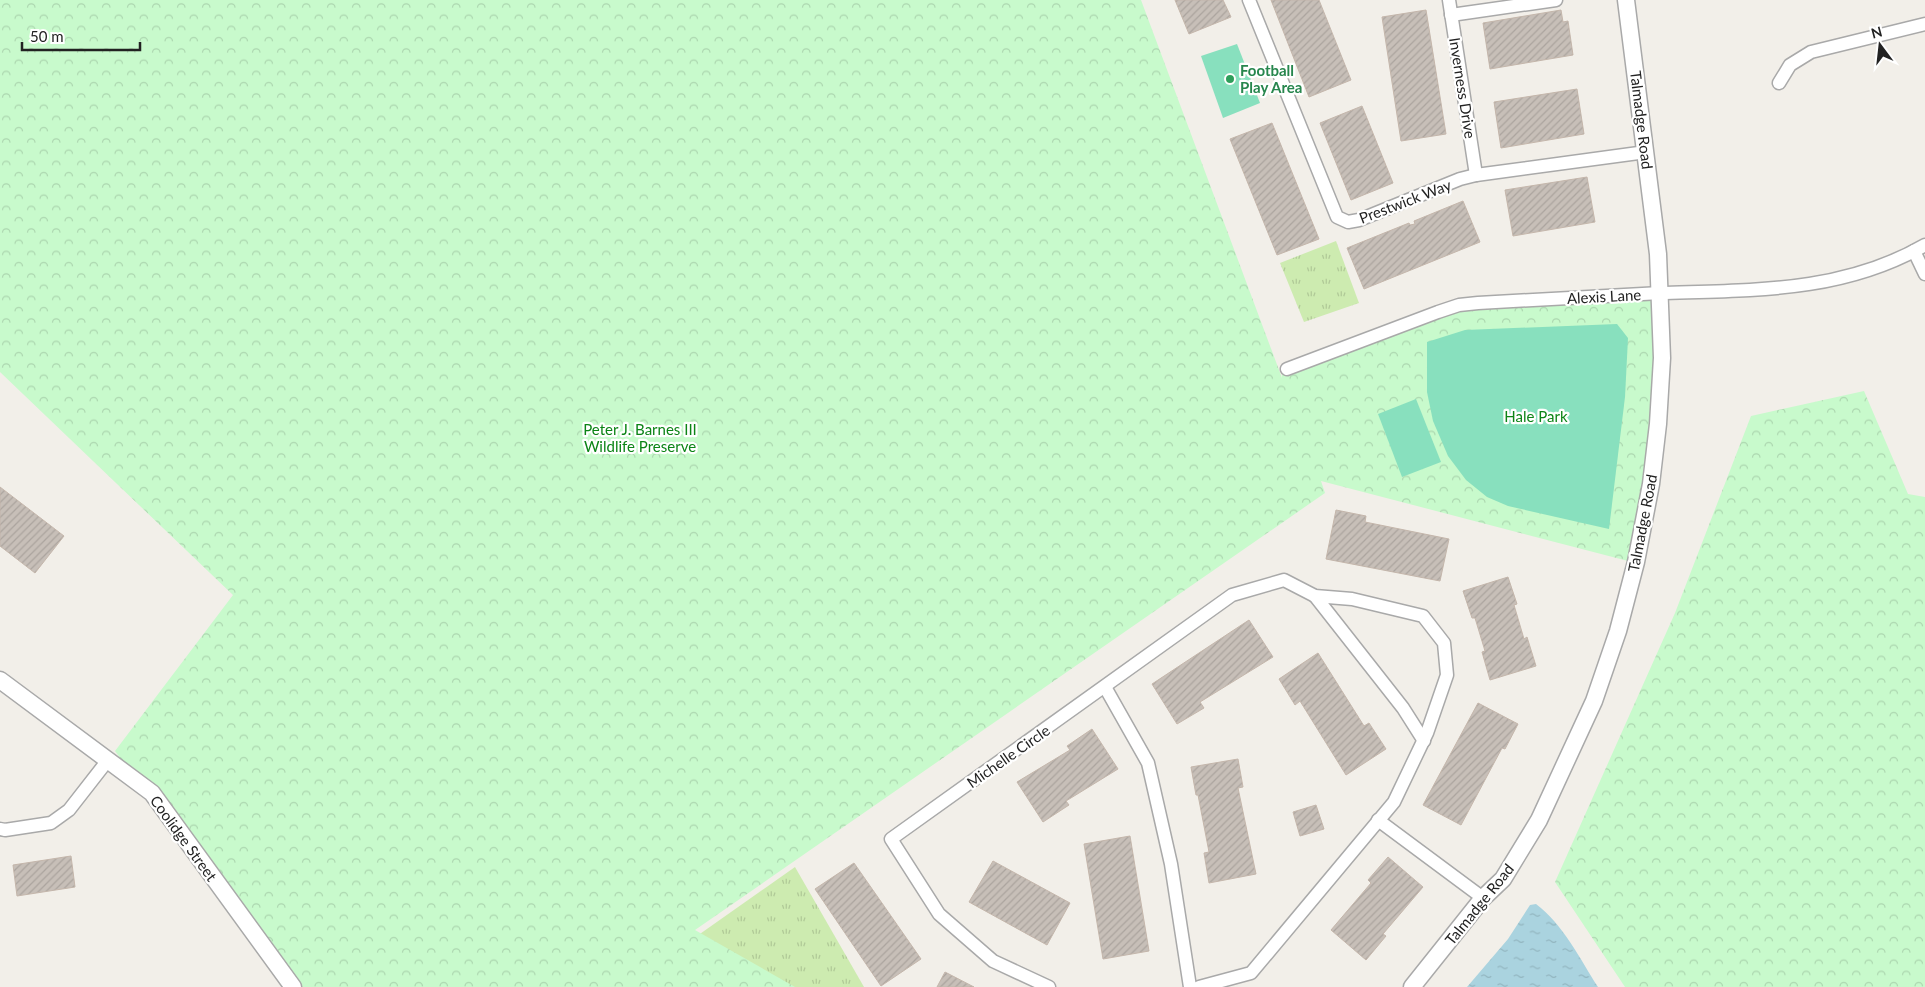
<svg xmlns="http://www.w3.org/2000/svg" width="1925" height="987" viewBox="0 0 1925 987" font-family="Lato,sans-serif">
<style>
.grass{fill:url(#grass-tufts)}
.park{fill:url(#park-crowns)}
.pitch{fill:#88e0be}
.water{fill:url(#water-ripples)}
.building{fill:url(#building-hatch);stroke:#c4b6ab}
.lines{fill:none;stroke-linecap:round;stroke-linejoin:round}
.minor-casing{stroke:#a9a9a9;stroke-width:15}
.tertiary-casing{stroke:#a9a9a9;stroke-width:19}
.minor{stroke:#fff;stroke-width:12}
.tertiary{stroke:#fff;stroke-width:16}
.leisure-dot{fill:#2e9e5b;stroke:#fff;stroke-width:2}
.labels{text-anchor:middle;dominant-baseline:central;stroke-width:4.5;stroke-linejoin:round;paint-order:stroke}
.leisure-label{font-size:15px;font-weight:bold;fill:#27864d;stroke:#fff;text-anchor:start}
.street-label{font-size:15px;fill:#222;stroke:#fff}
.park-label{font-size:15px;fill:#0c8416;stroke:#fff}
</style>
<defs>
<pattern id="grass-tufts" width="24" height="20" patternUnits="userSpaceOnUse" patternTransform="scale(1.25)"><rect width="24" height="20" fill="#cdebb0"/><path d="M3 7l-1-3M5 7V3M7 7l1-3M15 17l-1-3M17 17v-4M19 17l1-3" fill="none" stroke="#b0c997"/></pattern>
<pattern id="park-crowns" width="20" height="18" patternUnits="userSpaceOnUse" patternTransform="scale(1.25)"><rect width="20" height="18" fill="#c8facc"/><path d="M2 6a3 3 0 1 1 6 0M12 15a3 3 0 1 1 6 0" fill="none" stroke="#acd6af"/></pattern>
<pattern id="water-ripples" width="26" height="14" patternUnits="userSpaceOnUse" patternTransform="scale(1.25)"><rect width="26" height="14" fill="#aad3df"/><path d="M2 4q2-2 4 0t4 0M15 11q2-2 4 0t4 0" fill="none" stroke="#92b5bf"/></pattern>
<pattern id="building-hatch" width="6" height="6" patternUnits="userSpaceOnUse" patternTransform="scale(1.25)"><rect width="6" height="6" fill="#c7bfb8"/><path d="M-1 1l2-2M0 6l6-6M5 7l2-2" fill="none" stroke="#aba49e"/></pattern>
</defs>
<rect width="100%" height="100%" fill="#f2efe9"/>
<g class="grass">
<path d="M1336,241L1359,303L1304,322L1280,263Z"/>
<path d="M795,867L864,987H648L653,967Z"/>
</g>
<g class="park">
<path d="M0,0H1141L1282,378V371L1438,312L1661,293L1645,484L1628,561L1321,481L1325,493L695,930L795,987H291L115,751L233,595L0,372Z"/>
<path d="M1864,391L1908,494L1925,497V987H1625L1555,882L1675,613L1751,416Z"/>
</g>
<g class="pitch">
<path d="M1237,44L1260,103L1223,118L1201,56Z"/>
<path d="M1617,324L1628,338L1625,397L1609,529L1508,506L1487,497L1466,480L1448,456L1433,421L1427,392V342L1465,330Z"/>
<path d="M1416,399L1441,462L1402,477L1378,414Z"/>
</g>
<path class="water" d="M1536,904C1563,924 1580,959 1598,987H1467L1508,939L1530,905Z"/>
<g class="building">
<path d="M1175,0H1223L1231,17L1189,34Z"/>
<path d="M1271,0H1319L1351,80L1309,97Z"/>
<path d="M1426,10L1446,134L1401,141L1382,17Z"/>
<path d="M1561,10L1563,22L1568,21L1573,55L1490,69L1483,23Z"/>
<path d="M1577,89L1584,134L1501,148L1494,102Z"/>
<path d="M1362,106L1393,183L1351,200L1320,123Z"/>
<path d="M1272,123L1319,239L1277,255L1230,139Z"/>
<path d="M1587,177L1595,222L1513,236L1505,190Z"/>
<path d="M1463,201L1480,242L1364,289L1347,248L1409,223L1410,225L1415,224L1414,221Z"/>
<path d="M0,487L64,536L35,573L0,546Z"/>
<path d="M1336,510L1366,516L1365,522L1449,539L1440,581L1326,559Z"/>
<path d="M1508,577L1517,604L1514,605L1524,639L1527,637L1536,666L1490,680L1482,652L1485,651L1475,618H1472L1463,591Z"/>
<path d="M1249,620L1273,657L1200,702L1204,708L1177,724L1152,684Z"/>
<path d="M1318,653L1364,726L1369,723L1386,749L1346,775L1300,701L1295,705L1279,679Z"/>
<path d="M1478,703L1518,724L1505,749L1502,748L1461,825L1423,805Z"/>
<path d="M1092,729L1118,769L1066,801L1069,805L1043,822L1017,782L1070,750L1067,746Z"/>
<path d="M1238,759L1243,787L1238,788L1256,874L1209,883L1204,853L1209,852L1198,795H1196L1191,767Z"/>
<path d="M1316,805L1324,829L1300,836L1293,812Z"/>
<path d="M1130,836L1149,951L1103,959L1084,844Z"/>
<path d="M71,856L75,887L17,896L13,865Z"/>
<path d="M1388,857L1423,887L1383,934L1386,936L1366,960L1331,930L1371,883L1368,880Z"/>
<path d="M993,861L1070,903L1047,945L969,902Z"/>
<path d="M854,863L921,959L881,986L815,889Z"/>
<path d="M945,972L974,987H937Z"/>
</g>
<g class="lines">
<defs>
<g id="minor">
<path d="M1249,0L1337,217L1348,222L1359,220L1460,179L1476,175L1646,152"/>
<path d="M1449,0L1476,175"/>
<path d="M1451,15L1556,0"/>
<path d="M1779,83L1790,65L1811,52L1925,24"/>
<path d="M1914,251L1925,274"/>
<path d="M1287,369L1438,312L1459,305L1478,303C1538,300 1599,296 1660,293C1752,290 1842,293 1925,245"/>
<path d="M1315,596L1403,708L1424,741"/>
<path d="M1105,687L1148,763L1171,864L1190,987"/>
<path d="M1378,820L1483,898"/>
<path d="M0,829L5,830L51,823L69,810L108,760"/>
<path d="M1049,987L993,961L939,914L891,839L1232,595L1284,580L1315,596L1352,599L1423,616L1444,643L1447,675L1427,733L1394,802L1251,973L1199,987"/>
</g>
<g id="tertiary">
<path d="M0,680L152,793L293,987"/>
<path d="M1412,987L1483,898L1503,879L1539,820L1594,701L1618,631L1636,562L1651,484L1658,424L1662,358L1658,254L1626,0"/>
</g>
</defs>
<use href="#minor" class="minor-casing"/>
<use href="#tertiary" class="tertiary-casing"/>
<use href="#minor" class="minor"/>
<use href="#tertiary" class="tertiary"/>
</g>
<circle class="leisure-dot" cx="1230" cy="79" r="5"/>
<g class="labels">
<g class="leisure-label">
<text x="1240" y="70">Football<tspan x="1240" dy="17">Play Area</tspan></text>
</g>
<g class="street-label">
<text transform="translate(1463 88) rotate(81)">Inverness Drive</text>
<text transform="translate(1642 120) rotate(83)">Talmadge Road</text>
<text transform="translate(1405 201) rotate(-21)">Prestwick Way</text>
<text transform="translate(1604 296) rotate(-3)">Alexis Lane</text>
<text transform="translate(1642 523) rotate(-79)">Talmadge Road</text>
<text transform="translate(1008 756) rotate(-35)">Michelle Circle</text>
<text transform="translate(184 838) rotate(54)">Coolidge Street</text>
<text transform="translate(1479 904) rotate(-51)">Talmadge Road</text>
</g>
<g class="park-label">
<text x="1536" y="416">Hale Park</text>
<text x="640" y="429">Peter J. Barnes III<tspan x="640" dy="17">Wildlife Preserve</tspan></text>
</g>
</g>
<g transform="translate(1880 45) rotate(345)" stroke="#ffffff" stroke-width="4" paint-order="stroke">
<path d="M0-4L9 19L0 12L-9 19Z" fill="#222222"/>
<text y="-8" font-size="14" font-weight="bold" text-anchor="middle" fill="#222222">N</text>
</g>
<path d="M22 42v8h118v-8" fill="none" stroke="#222222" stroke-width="2.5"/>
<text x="30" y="42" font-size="15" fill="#222222" stroke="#ffffff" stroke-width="4" paint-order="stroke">50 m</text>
</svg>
